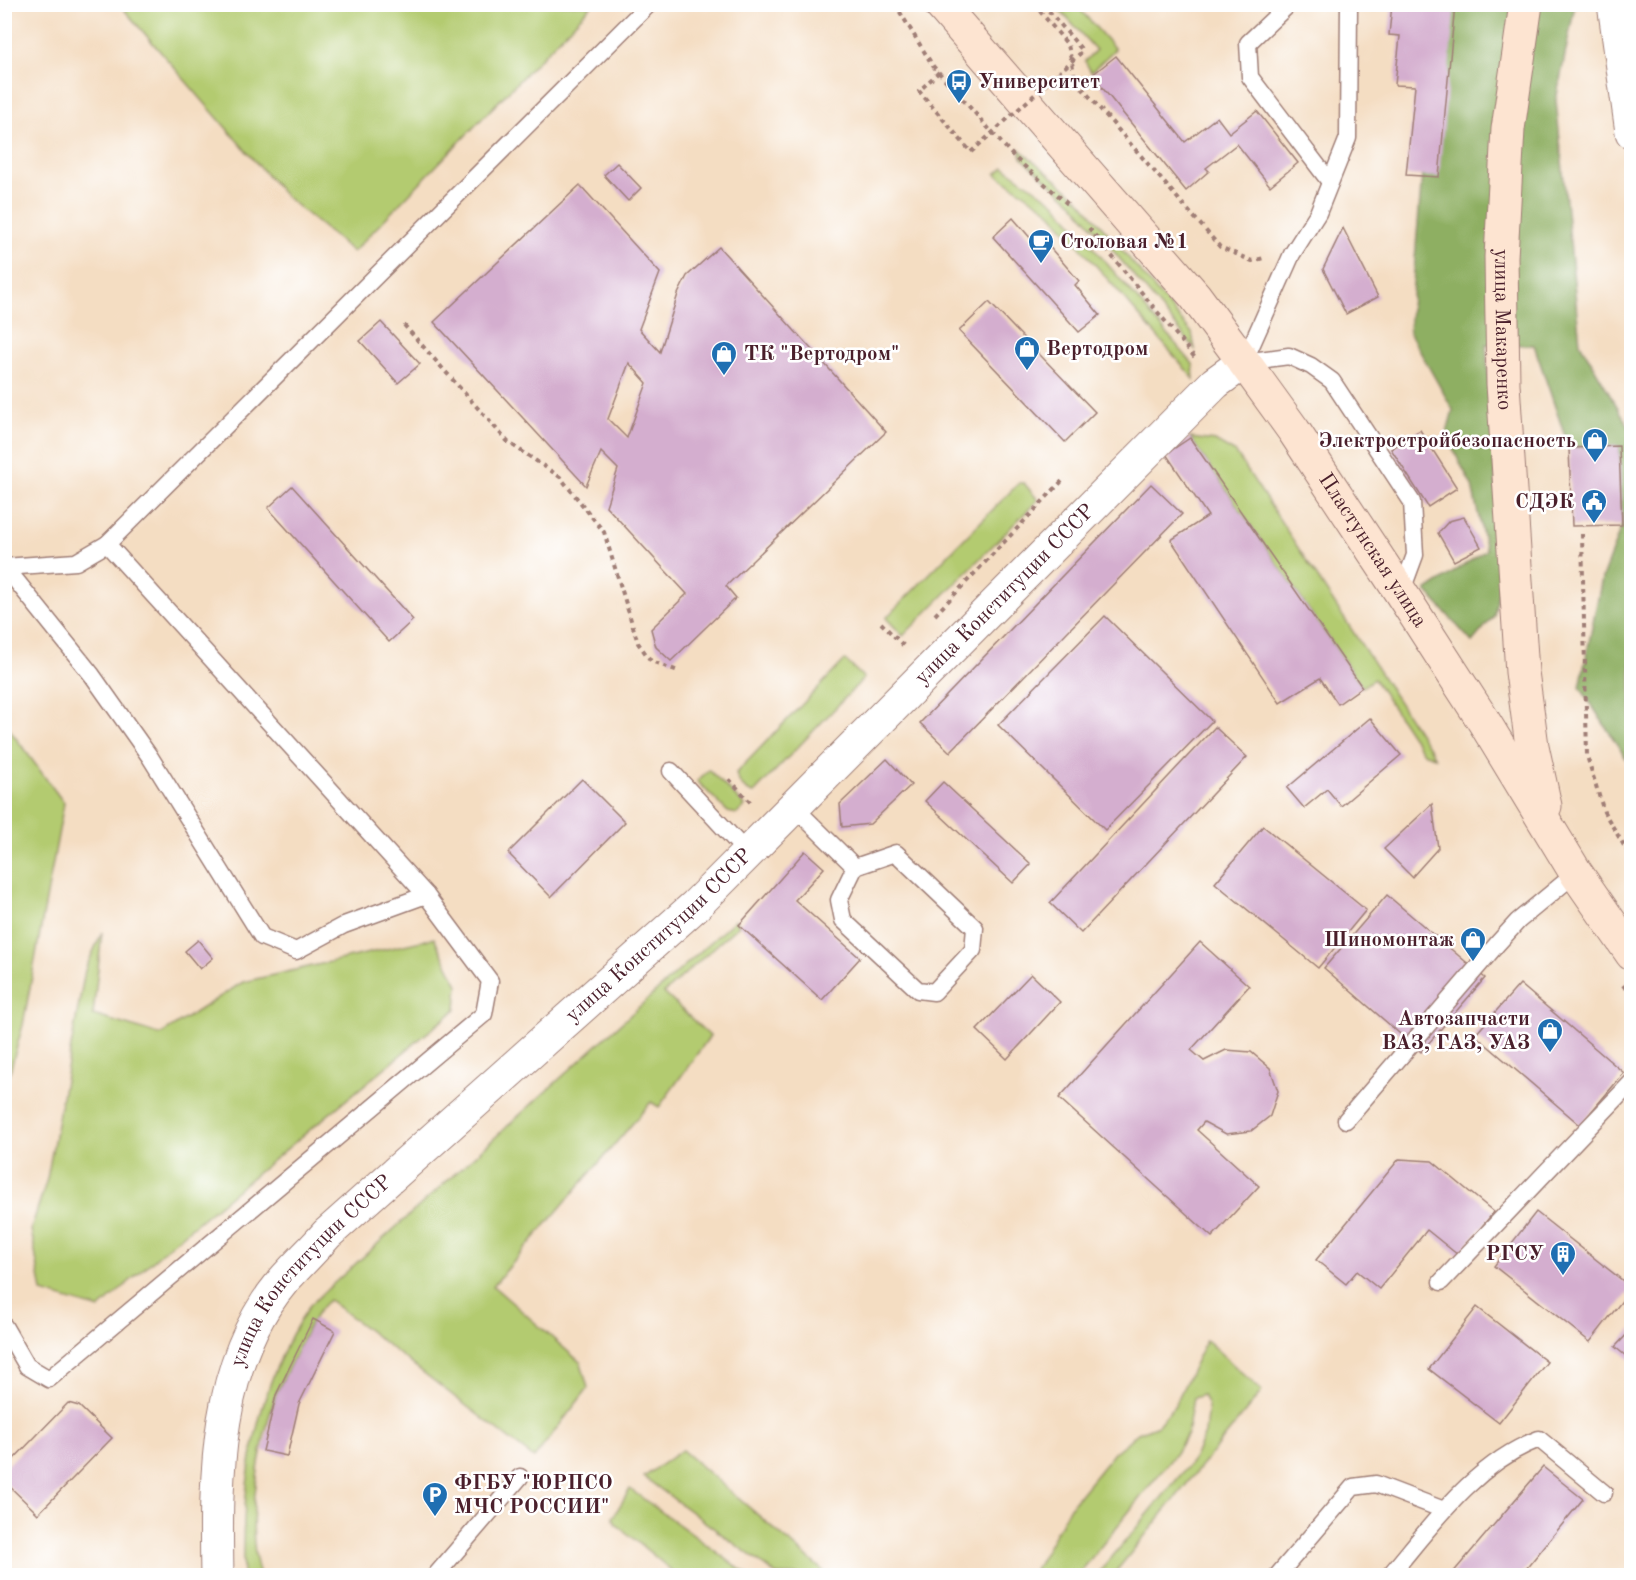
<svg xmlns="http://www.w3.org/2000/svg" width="1636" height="1580" viewBox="0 0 1636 1580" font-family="'Old Standard TT',serif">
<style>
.green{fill:#b3cb6f;stroke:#7e754d;stroke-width:1.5}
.forest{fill:#8eaf62;stroke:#6c6746;stroke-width:1.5}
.building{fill:#d4aecf;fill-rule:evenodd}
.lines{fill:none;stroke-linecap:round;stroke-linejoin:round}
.lane-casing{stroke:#9f7e76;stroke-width:19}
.street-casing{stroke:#9f7e76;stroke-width:35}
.secondary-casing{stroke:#9f7e76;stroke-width:35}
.path{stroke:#9f7e76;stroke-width:4;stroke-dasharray:4.5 4.5;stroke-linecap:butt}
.lane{stroke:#fff;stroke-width:16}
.street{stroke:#fff;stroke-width:33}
.secondary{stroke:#fde4d1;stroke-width:33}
.path-bridge{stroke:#9f7e76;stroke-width:4;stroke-dasharray:4.5 4.5;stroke-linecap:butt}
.labels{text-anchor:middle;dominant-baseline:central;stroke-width:5;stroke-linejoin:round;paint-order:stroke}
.poi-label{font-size:21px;font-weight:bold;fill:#4a1f2b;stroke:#fff;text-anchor:start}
.street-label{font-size:21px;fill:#4a1f2b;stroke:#fff}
</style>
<rect width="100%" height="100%" fill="#fff"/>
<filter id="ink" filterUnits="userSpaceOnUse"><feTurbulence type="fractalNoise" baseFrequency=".0167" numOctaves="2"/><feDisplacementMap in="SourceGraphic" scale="12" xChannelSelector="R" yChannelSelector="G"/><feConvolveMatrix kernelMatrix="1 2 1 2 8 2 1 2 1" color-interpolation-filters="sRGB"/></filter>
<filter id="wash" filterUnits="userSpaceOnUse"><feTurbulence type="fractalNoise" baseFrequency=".008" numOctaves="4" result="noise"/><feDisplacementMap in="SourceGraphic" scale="24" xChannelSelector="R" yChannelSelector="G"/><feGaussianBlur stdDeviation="1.35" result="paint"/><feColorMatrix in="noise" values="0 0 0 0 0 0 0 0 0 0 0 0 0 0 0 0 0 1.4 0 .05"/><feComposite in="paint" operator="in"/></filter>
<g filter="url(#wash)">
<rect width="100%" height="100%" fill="#f4ddc2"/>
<g class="green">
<path d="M120,5H592L353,252L285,196Z"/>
<path d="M1055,5H1076L1115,49L1091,72L1085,61L1096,50Z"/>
<path d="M1018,148L1079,199L1192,333L1195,349L1074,204L1023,159Z"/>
<path d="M1004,167L1055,203L1193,364L1194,379L1048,210L996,174Z"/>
<path d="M1190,438L1215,441L1236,453L1435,757L1423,753L1374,679L1362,687Z"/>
<path d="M1019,483H1024L1038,500L903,636L886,618Z"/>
<path d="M845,660L864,678L754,793C745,791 738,783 736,773Z"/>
<path d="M4,730H10L64,803L23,1025L5,1089Z"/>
<path d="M709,770L745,806L737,814L728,812L697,781Z"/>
<path d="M735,920L739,925L664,993L710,1036L659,1107L651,1102L493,1286L581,1363L588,1388L534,1458L329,1300C313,1314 307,1331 298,1350C291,1365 282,1380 276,1395C260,1441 244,1529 260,1575L243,1576C241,1480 256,1385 310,1305Z"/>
<path d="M102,932L93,1015L160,1035L243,982L434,938L458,985L456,1009L168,1247L99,1309L42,1292L31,1229L47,1179L85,970Z"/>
<path d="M1206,1340L1262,1391L1113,1575H1097L1193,1460L1205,1433L1208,1406L1203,1395L1193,1398L1187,1434L1176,1453L1078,1575H1032L1070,1507L1114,1453L1138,1433L1158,1425L1175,1405Z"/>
<path d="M682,1450L828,1575H777L644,1477Z"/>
<path d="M630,1489L748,1575H677L616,1524L613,1517Z"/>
</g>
<path class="forest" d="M1436,5H1575L1556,100L1580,343L1631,430V766L1580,687L1602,578L1622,525L1619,446L1569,448L1534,345L1486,344L1502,572L1494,616L1472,642L1426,591L1486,550L1472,486L1446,436L1453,410L1409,332Z"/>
<g id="blocks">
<g class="building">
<path d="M1392,4H1455L1439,177L1406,175L1415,86L1395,85L1400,36L1389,35Z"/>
<path d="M1116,56L1185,142L1217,117L1229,133L1257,111L1298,163L1270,186L1237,144L1206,168L1209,171L1186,191L1092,75Z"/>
<path d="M617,163L641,188L628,201L604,175Z"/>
<path d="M580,185L660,273L639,329L660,352L678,294L687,276L719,247L886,432L726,586L736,598L671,661L656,647L651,629L687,594L606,506L618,469L601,452L586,486L434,322ZM629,363L647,383L627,438L608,419Z"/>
<path d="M1013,218L1039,248L1046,243L1079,281L1075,285L1100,315L1079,332L993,237Z"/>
<path d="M1343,228L1378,297L1346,314L1323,269Z"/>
<path d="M989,302L1095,412L1065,442L959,331Z"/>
<path d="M381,322L420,364L398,383L360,341Z"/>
<path d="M1420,430L1457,488L1428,507L1391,449Z"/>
<path d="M1190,438L1362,687L1338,704L1320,678L1280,703L1171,540L1208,516L1166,454Z"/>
<path d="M1619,446L1622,525L1572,526L1569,448Z"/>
<path d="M1151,484L1182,514L950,752L920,723Z"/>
<path d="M292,486L413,620L389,642L268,508Z"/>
<path d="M1464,517L1481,547L1454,561L1438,533L1449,521Z"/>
<path d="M1105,616L1212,721L1105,830L998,725Z"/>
<path d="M1370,718L1401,755L1341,806L1327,789L1304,808L1287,788Z"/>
<path d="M1215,727L1247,757L1081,933L1050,903Z"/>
<path d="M887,759L911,785L870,824L842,827L840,804Z"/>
<path d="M582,779L625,822L551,897L508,853Z"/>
<path d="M943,782L1031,864L1013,883L925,801Z"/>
<path d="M1432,804L1438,848L1412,877L1384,849Z"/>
<path d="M1263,826L1366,910L1318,968L1215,883Z"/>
<path d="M805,851L824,868L795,900L860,958L822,1000L739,925Z"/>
<path d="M1387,895L1485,978L1421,1052L1324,968Z"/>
<path d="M198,940L213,958L200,969L185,951Z"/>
<path d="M1200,942L1249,986L1191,1050L1204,1061L1226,1050L1251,1052L1270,1068L1278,1091L1270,1116L1251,1131L1226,1134L1204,1122L1197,1130L1259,1186L1212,1237L1059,1098Z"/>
<path d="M1031,974L1060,1002L1007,1059L977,1030Z"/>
<path d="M1520,984L1624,1073L1580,1125L1475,1035Z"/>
<path d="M1399,1159L1432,1161L1494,1212L1458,1255L1427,1230L1379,1289L1357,1271L1346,1284L1316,1260Z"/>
<path d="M1536,1212L1632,1288L1590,1342L1494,1266Z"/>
<path d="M1477,1307L1547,1362L1499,1423L1429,1369Z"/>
<path d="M313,1319L335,1331L299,1404L287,1456L263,1451L276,1395Z"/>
<path d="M1632,1329V1361L1615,1347Z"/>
<path d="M68,1403L79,1406L112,1438L38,1514L4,1481V1469Z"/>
<path d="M1543,1467L1583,1499L1521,1575H1451Z"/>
</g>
</g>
</g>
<g filter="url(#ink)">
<use href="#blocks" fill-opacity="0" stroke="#9f7e76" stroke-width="1.5"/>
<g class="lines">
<defs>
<g id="lane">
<path d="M1289,4L1248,43L1250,77L1330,182"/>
<path d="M1244,362L1292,254L1318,213L1348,138L1349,4"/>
<path d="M1244,362L1289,356L1311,366L1332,381L1412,502L1415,555L1401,593"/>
<path d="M107,544L649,4"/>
<path d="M4,567L76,562L107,544L426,895L490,981L484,1014L49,1379L27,1366L4,1326"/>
<path d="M6,568L92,675L150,757L262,937L296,951L344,925L426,895"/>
<path d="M671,771L748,854"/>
<path d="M794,807L855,867L839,900L843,920L918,990L934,992L973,950L975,928L896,853L855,867"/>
<path d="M1346,1120L1498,943L1518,921L1576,873"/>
<path d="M1441,1282L1632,1082"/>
<path d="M435,1576L520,1477"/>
<path d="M1277,1576L1353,1487L1376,1484L1444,1510"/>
<path d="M1389,1576C1432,1525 1475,1463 1539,1439L1604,1493"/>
</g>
<g id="street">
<path d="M1614,4L1632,132"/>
<path id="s1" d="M217,1576C215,1476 215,1362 283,1281C297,1265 313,1250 327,1234L696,905L1215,383L1244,362"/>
</g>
<g id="secondary">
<path id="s2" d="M940,4L1195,296L1244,362L1294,431L1401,593L1483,720L1576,873L1632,954"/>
<path id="s3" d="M1526,4L1508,129L1501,257L1503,384L1522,672L1532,746L1545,806"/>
</g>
</defs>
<use href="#lane" class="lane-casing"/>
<use href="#street" class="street-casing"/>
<use href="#secondary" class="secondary-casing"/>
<g class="path">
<path d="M895,4L933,66L1015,158L1070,206"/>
<path d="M1034,4L1068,45L1076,81L1220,247L1252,261L1264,258"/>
<path d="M1043,4L1083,51"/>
<path d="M939,72L919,91L971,152"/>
<path d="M1089,228L1196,359"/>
<path d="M404,325L508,442L560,477L604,532L638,643L651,661L678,671"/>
<path d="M1582,534L1587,756L1604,812L1632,859"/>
<path d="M935,615L1064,479"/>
<path d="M881,623L905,647"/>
<path d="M729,779L751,803"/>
<path d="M1623,985L1632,997"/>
</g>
<use href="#lane" class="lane"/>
<use href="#street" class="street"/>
<use href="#secondary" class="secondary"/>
<path class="path-bridge" d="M971,152L1083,51"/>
</g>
</g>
<defs>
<symbol id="bus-pin" viewBox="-11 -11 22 30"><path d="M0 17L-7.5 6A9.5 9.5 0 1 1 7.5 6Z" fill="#1f6fb2" stroke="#fff"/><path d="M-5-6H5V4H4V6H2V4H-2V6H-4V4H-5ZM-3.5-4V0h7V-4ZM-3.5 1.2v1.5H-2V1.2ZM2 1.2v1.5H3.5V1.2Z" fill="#fff"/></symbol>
<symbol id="cafe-pin" viewBox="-11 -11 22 30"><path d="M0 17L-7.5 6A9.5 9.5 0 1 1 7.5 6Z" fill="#1f6fb2" stroke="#fff"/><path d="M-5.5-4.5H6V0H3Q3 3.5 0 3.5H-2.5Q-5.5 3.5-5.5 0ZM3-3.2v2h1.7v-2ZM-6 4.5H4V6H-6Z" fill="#fff"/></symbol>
<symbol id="shop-pin" viewBox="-11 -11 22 30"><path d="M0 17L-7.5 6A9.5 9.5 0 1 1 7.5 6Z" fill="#1f6fb2" stroke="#fff"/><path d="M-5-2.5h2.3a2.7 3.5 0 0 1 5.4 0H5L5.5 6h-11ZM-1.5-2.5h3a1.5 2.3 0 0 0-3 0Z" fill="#fff"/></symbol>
<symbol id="civic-pin" viewBox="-11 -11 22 30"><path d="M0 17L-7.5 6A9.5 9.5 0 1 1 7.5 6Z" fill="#1f6fb2" stroke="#fff"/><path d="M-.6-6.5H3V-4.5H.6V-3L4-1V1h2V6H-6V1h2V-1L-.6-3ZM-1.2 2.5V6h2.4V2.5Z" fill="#fff"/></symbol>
<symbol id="building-pin" viewBox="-11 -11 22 30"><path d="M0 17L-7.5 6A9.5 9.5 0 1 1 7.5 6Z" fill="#1f6fb2" stroke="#fff"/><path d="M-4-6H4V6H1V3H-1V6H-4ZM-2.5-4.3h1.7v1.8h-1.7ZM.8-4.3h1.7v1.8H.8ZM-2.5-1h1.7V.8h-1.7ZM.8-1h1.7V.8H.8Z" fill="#fff"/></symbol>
<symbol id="parking-pin" viewBox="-11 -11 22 30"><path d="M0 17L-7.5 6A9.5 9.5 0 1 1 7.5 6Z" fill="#1f6fb2" stroke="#fff"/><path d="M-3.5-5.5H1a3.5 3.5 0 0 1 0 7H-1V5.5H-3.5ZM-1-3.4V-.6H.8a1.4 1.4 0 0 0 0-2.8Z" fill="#fff"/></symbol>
</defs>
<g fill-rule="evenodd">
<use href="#bus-pin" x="944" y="67" width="30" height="40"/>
<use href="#cafe-pin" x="1026" y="227" width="30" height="40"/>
<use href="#shop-pin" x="1012" y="334" width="30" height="40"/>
<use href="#shop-pin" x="709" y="339" width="30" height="40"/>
<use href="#shop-pin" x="1580" y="426" width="30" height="40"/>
<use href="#civic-pin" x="1579" y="487" width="30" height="40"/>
<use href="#shop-pin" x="1458" y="925" width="30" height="40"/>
<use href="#shop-pin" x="1535" y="1016" width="30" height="40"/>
<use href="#building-pin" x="1548" y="1239" width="30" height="40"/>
<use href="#parking-pin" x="420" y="1480" width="30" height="40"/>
</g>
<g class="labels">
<g class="poi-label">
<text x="978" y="82">Университет</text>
<text x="1060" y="242">Столовая №1</text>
<text x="1046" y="349">Вертодром</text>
<text x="744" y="354">ТК "Вертодром"</text>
<text x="1576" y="441" text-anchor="end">Электростройбезопасность</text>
<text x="1574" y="502" text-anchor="end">СДЭК</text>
<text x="1454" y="940" text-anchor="end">Шиномонтаж</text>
<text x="1530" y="1019" text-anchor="end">Автозапчасти<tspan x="1530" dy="24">ВАЗ, ГАЗ, УАЗ</tspan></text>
<text x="1544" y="1254" text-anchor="end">РГСУ</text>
<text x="454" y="1483">ФГБУ "ЮРПСО<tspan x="454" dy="24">МЧС РОССИИ"</tspan></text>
</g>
<g class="street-label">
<text stroke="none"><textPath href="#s3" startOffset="327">улица Макаренко</textPath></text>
<text stroke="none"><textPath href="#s2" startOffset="698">Пластунская улица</textPath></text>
<text stroke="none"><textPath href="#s1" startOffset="1306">улица Конституции СССР</textPath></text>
<text stroke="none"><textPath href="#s1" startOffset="820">улица Конституции СССР</textPath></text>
<text stroke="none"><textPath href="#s1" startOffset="334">улица Конституции СССР</textPath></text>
</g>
</g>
<rect width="1636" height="1580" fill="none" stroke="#fff" stroke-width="24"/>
</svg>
